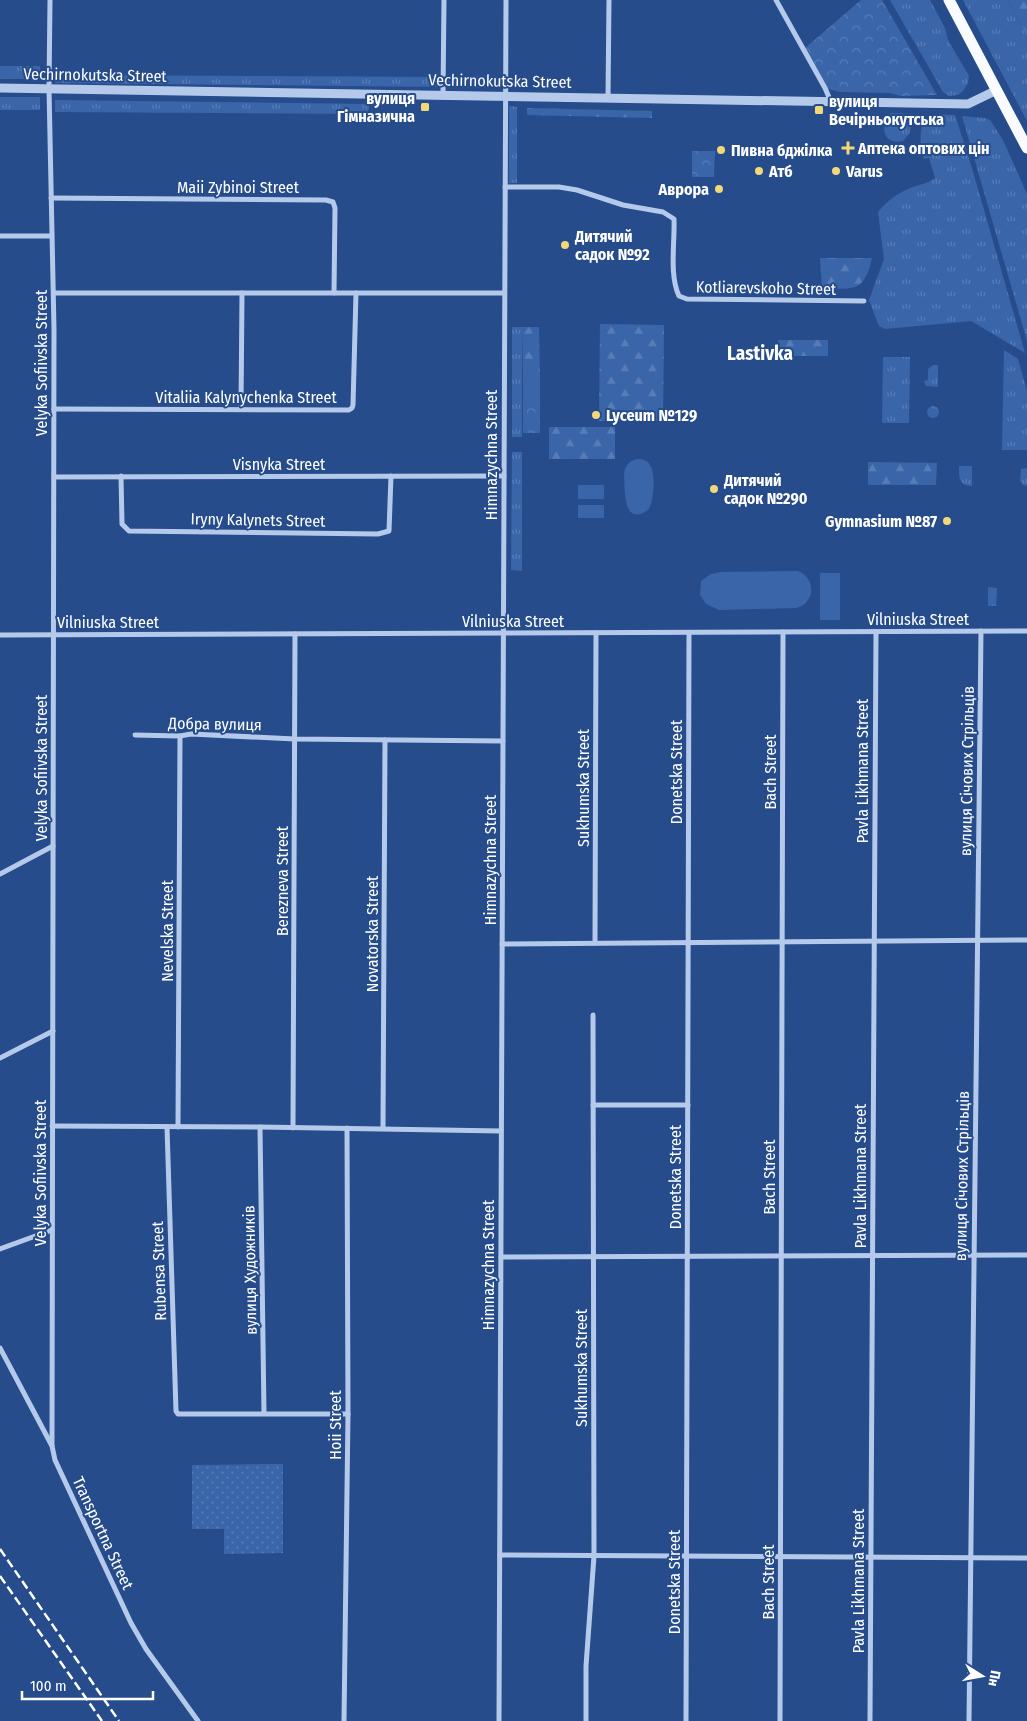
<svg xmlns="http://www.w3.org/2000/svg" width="1027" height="1721" viewBox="0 0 1027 1721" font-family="'Fira Sans Condensed',sans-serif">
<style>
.grass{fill:url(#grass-tufts)}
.forest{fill:url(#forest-firs)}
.park{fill:url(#park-crowns)}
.garden{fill:url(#garden-dots)}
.pitch{fill:#3b65a9}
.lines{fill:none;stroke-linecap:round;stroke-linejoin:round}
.minor{stroke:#b5caea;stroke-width:5}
.tertiary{stroke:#b5caea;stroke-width:9}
.primary{stroke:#f9fbfe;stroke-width:11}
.rail{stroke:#fff;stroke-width:2.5;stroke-dasharray:9 4;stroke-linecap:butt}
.poi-dot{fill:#f3d87a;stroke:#264c8c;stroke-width:2}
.labels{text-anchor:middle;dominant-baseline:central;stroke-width:4;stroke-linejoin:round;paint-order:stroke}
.street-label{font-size:16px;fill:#fff;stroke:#264c8c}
.poi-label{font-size:16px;font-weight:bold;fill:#fff;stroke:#264c8c;text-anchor:start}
.quarter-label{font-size:19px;font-weight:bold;fill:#fff;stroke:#264c8c}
</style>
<defs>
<pattern id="grass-tufts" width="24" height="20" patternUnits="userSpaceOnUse" patternTransform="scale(1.25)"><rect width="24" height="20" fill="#3b65a9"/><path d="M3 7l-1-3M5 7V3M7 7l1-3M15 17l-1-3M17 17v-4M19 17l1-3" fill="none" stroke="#587cb6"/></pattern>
<pattern id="forest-firs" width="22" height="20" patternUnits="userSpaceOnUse" patternTransform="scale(1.25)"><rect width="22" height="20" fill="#3b65a9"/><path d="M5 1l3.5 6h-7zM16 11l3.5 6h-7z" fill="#587cb6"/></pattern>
<pattern id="park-crowns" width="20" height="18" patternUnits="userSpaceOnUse" patternTransform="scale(1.25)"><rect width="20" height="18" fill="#3b65a9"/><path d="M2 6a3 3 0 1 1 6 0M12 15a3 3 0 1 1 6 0" fill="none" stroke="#587cb6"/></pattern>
<pattern id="garden-dots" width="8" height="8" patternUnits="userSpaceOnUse" patternTransform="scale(1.25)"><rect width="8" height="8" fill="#3b65a9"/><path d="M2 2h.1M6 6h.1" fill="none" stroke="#587cb6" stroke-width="1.8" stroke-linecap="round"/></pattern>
</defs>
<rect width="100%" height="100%" fill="#264c8c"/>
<g class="grass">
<path d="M890,0H930L945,28L948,40L969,76L968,83L963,91L958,95L949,96L943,92Z"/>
<path d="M963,0H1008L1027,35V121Z"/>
<rect x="0" y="66" width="40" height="13"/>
<path d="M55,75L440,77V87L55,83Z"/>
<path d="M448,76H497L496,88L448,87Z"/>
<rect x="0" y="97" width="40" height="13"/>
<path d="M55,100L369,104L368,114L55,112Z"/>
<path d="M509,106L517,107V183H509Z"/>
<path d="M891,113L915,114L909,134L903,141C883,146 879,126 891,113Z"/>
<path d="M930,114L955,115L972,168L1025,353L971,321L885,329L879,326L869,300L884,259L878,212C885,203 895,195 906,190C915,185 926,185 935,178L929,158L924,159C920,142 917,127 930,114Z"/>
<path d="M962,116L985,118L990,120L1003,140L1027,194V341Z"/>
<rect x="512" y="327" width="10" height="110"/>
<path d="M1004,350L1018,359L1027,391V450H1002Z"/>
<path d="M883,357H910L909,423H882Z"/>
<path d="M933,365H938V387L926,386L924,381L928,380V369Z"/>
<circle cx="933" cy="412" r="6"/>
<path d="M512,452H522V571L511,570Z"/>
<path d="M959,466H972V486C958,485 959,477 959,466Z"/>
<path d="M1027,468V486L1023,485L1020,481L1021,469Z"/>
<path d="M988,587L997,588L996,606H988Z"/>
</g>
<g class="forest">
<path d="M1008,0H1027V35Z"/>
<path d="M527,108L652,111V118L527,115Z"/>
<path d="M820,258H872C864,293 854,289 822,288Z"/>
<path d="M600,324L664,325L663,421H599Z"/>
<path d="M522,327H539L540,377H523Z"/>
<rect x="778" y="340" width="50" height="16"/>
<rect x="549" y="427" width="66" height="32"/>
<path d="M868,462L937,463L936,485H868Z"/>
</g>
<g class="park">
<path d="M861,0H882L937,95L901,96L889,93L840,92L825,88L804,49Z"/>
<path d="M692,151H715L714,177H692Z"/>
<rect x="523" y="397" width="17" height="36"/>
</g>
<path class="garden" d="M283,1464V1553L224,1554V1529H192V1465Z"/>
<g class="pitch">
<rect x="523" y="377" width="17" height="20"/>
<path d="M640,459C644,460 648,461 650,465C656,473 654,503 648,510C622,528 625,487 624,473C626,464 631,459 640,459Z"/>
<rect x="578" y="485" width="26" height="14"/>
<rect x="578" y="505" width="26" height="13"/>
<path d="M798,571C817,579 815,603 796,608L719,610L706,604L700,595L701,581L711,574L720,572Z"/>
<rect x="820" y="573" width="20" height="47"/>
</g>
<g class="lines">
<g class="minor">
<path d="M50,0L49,89L54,329L52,1446"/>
<path d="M776,0L825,88L831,102"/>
<path d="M443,95L444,0"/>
<path d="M608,98L609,0"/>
<path d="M505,187H559L577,190L623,205L663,212L674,219C675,242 669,275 679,296L687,299L864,301"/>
<path d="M51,198L326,200L333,202L335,208L334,293"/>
<path d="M0,236H51"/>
<path d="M54,293H504"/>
<path d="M54,409L349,410L352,408L353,405L356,293"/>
<path d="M241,409L242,293"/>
<path d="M121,476L122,524L129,531L378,534L389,531L391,476"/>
<path d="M54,477L504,476"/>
<path d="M0,635L1027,631"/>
<path d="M135,735L180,736L191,734L295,739L503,741"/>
<path d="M0,874L53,846"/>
<path d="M595,943L596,633"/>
<path d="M502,944L1027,940"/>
<path d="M0,1058L53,1031"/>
<path d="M593,1105H688"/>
<path d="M52,1126L260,1127L501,1131"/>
<path d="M167,1127L176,1411L178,1414H348"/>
<path d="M178,1127L180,736"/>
<path d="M260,1127L264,1413"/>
<path d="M293,1128L295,634"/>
<path d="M383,1128L385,740"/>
<path d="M0,1249L52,1230"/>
<path d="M501,1257L1027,1255"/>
<path d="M0,1348L52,1446L55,1460L131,1623L146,1649L198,1721"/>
<path d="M500,1555L1027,1558"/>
<path d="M344,1721L348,1414L347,1128"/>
<path d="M499,1721L506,0"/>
<path d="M586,1721V1666L594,1556L593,1015"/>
<path d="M686,1721L689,633"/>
<path d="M780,1721L783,632"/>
<path d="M870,1721L876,632"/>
<path d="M969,1721L981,631"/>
</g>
<path class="tertiary" d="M0,88L968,104L997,90"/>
<path class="primary" d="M949,0L1027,148"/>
<g class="rail">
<path d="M0,1549L119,1721"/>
<path d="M0,1576L102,1721"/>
</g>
</g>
<g class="poi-dot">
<rect x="420" y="102" width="10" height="10" rx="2.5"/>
<rect x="814" y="105" width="10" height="10" rx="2.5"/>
<path d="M845.5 140.5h5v5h5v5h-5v5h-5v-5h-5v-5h5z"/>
<circle cx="721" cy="150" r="5"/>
<circle cx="759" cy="171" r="5"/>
<circle cx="836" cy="171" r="5"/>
<circle cx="719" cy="189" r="5"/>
<circle cx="565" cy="245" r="5"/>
<circle cx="596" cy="415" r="5"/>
<circle cx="714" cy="489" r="5"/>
<circle cx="947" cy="521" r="5"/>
</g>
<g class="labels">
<g class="street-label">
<text transform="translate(95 75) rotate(1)">Vechirnokutska Street</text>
<text transform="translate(500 81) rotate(1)">Vechirnokutska Street</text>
<text x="238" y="187">Maii Zybinoi Street</text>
<text transform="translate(766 288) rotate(1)">Kotliarevskoho Street</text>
<text transform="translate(41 363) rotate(-90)">Velyka Sofiivska Street</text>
<text x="246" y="397">Vitaliia Kalynychenka Street</text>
<text transform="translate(491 455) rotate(-90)">Himnazychna Street</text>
<text x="279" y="464">Visnyka Street</text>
<text transform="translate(258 520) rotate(1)">Iryny Kalynets Street</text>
<text x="918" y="619">Vilniuska Street</text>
<text x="513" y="621">Vilniuska Street</text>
<text x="108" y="622">Vilniuska Street</text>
<text transform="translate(215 724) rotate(1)">Добра вулиця</text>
<text transform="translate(41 768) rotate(-90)">Velyka Sofiivska Street</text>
<text transform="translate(862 771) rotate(-90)">Pavla Likhmana Street</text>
<text transform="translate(967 771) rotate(-89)">вулиця Січових Стрільців</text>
<text transform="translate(676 772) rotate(-90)">Donetska Street</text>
<text transform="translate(770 772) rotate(-90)">Bach Street</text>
<text transform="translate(583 788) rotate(-90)">Sukhumska Street</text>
<text transform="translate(490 860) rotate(-90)">Himnazychna Street</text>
<text transform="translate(282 881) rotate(-90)">Berezneva Street</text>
<text transform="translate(167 931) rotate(-90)">Nevelska Street</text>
<text transform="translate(372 934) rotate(-90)">Novatorska Street</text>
<text transform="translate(40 1173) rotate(-90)">Velyka Sofiivska Street</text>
<text transform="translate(860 1176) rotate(-90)">Pavla Likhmana Street</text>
<text transform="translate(962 1176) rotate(-89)">вулиця Січових Стрільців</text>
<text transform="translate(675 1177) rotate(-90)">Donetska Street</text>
<text transform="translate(769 1177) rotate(-90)">Bach Street</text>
<text transform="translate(488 1265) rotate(-90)">Himnazychna Street</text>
<text transform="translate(250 1270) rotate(-91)">вулиця Художників</text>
<text transform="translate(159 1271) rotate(-92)">Rubensa Street</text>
<text transform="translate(581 1368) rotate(-90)">Sukhumska Street</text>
<text transform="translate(335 1425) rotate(-90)">Hoii Street</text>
<text transform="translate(103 1533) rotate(65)">Transportna Street</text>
<text transform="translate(858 1581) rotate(-90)">Pavla Likhmana Street</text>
<text transform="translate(674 1582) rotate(-90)">Donetska Street</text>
<text transform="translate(768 1582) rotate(-90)">Bach Street</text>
</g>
<g class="poi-label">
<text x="415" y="98" text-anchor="end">вулиця<tspan x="415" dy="18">Гімназична</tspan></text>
<text x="829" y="101">вулиця<tspan x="829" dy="18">Вечірньокутська</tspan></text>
<text x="858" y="148">Аптека оптових цін</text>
<text x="731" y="150">Пивна бджілка</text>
<text x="769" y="171">Атб</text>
<text x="846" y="171">Varus</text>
<text x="709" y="189" text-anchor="end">Аврора</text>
<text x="575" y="236">Дитячий<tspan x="575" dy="18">садок №92</tspan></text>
<text x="606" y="415">Lyceum №129</text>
<text x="724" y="480">Дитячий<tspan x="724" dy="18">садок №290</tspan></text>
<text x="937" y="521" text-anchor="end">Gymnasium №87</text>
</g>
<g class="quarter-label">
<text x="760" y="353">Lastivka</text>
</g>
</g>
<g transform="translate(982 1676) rotate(101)" stroke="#264c8c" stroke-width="4" paint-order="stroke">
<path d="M0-4L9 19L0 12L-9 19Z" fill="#ffffff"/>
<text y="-8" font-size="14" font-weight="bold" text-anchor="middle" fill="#ffffff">Пн</text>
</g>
<path d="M22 1691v8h131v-8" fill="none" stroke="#ffffff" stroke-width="2.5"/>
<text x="30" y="1691" font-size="15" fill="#ffffff" stroke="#264c8c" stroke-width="4" paint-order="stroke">100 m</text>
</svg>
